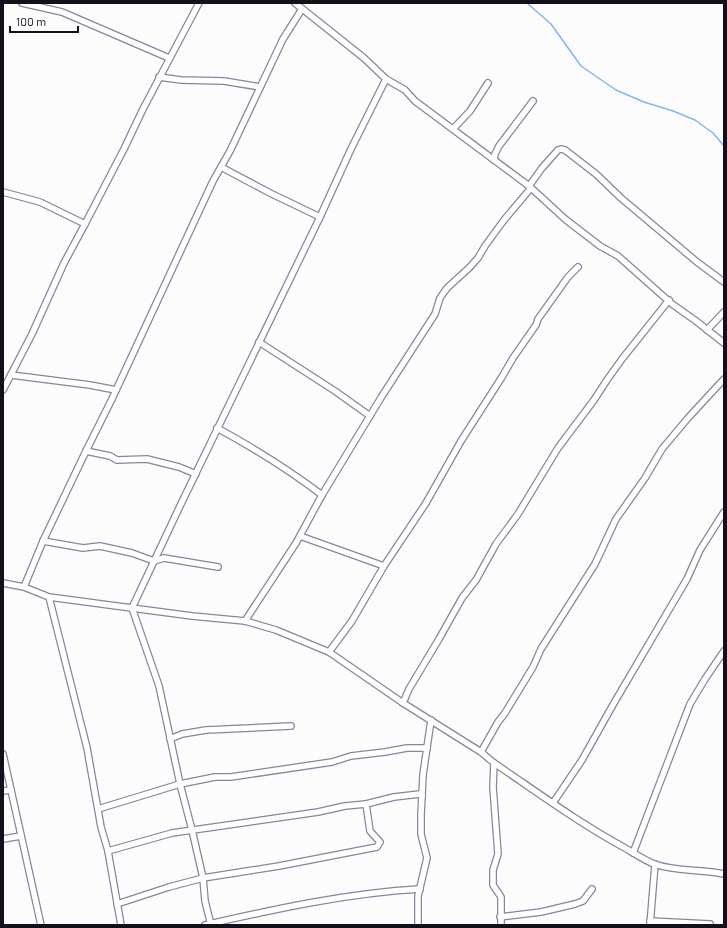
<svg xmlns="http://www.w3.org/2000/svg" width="727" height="928" viewBox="0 0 727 928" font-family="Barlow,sans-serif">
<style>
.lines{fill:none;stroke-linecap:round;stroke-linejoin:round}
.stream{stroke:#82b4f7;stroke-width:1.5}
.minor-casing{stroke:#8c82a0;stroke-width:8}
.minor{stroke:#fff;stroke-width:5.5}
</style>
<rect width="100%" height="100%" fill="#fcfcfc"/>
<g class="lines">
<path class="stream" d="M527,3L551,24L581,66L616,90L644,102L673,111L695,120L713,133L724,146"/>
<defs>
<g id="minor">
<path d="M22,3L62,12L169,58"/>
<path d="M295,3L364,58L386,79L405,90L415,101L529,186L565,219L600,246L618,256L672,304L696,321L724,343"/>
<path d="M159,77L181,80L224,81L260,87"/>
<path d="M453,129L470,111L488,83"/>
<path d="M494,160L495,154L499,146L533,101"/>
<path d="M221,167L270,193L320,217"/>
<path d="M529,186L542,168L558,150L561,149L565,150L596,174L621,198L697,262L724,282"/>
<path d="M3,192L40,202L85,224L124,149L143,109L199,3"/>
<path d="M707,330L724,312"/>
<path d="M259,342L335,391L370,416"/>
<path d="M11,375L90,385L116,390"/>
<path d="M3,390L32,334L64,263L85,224"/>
<path d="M217,428C254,448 289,470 322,495"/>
<path d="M86,451L110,456L117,460L147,459L179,467L196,474"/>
<path d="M300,536L384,566"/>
<path d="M43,541L83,548L100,546L132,553L154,561L164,558L218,567"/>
<path d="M3,583L24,587L49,597L192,616L245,621L276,630L329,652L403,703L481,752L494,763C537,792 579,823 625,848C634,853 644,860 654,864C677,872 701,869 724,874"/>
<path d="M24,587L43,541L86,451L111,401L213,181L230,151L283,39L302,9"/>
<path d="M49,597L87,748L101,827L108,851L121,925"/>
<path d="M245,621L296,543L322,495L382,396L435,314L440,298L447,288L469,268L478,258L485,246L504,220L531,188"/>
<path d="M329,652L352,621L384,566L426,503L461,441L502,377L513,358L536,325L538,319L568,277L578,267"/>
<path d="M403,703L409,689L439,639L462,598L476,580L496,544L518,514L558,448L594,400L607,380L622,359L669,300"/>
<path d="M170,739L182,734L206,730L291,726"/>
<path d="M481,752L498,722L505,713L533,667L541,649L595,564L616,519L645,478L662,449L688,418L724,379"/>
<path d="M3,754L41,925"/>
<path d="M494,763L493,787L498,854L493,870V885L501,897V925"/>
<path d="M3,791L11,790"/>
<path d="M553,803L582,760L614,703L687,579L700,550L724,512"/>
<path d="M98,809L180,784L215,777H231L332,762L351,756L385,752L407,748H427"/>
<path d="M3,839L21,836"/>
<path d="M108,851L172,833L318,812L345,806L366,804"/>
<path d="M633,853L690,704L705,679L724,651"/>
<path d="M117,904L169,887L203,878L279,866L377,847L380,842L370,831L366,804L394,797L420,794L422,796"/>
<path d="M500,917L541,912L575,904L583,901L592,889"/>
<path d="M650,921L710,924"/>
<path d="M205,925C275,909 348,893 420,889"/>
<path d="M211,925L205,901L203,878L192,830L180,784L159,686L132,608L180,506L320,217L351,149L386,79"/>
<path d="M418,925V896L427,858L421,834V815L423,775L431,720"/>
<path d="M650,925L655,864"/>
</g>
</defs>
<use href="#minor" class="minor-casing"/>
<use href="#minor" class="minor"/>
</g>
<rect width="727" height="928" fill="none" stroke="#13101b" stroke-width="8"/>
<path d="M10 26v6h68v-6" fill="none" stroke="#13101b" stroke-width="2"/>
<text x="16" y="26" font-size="12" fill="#13101b" stroke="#ffffff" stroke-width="3" paint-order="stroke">100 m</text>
</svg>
